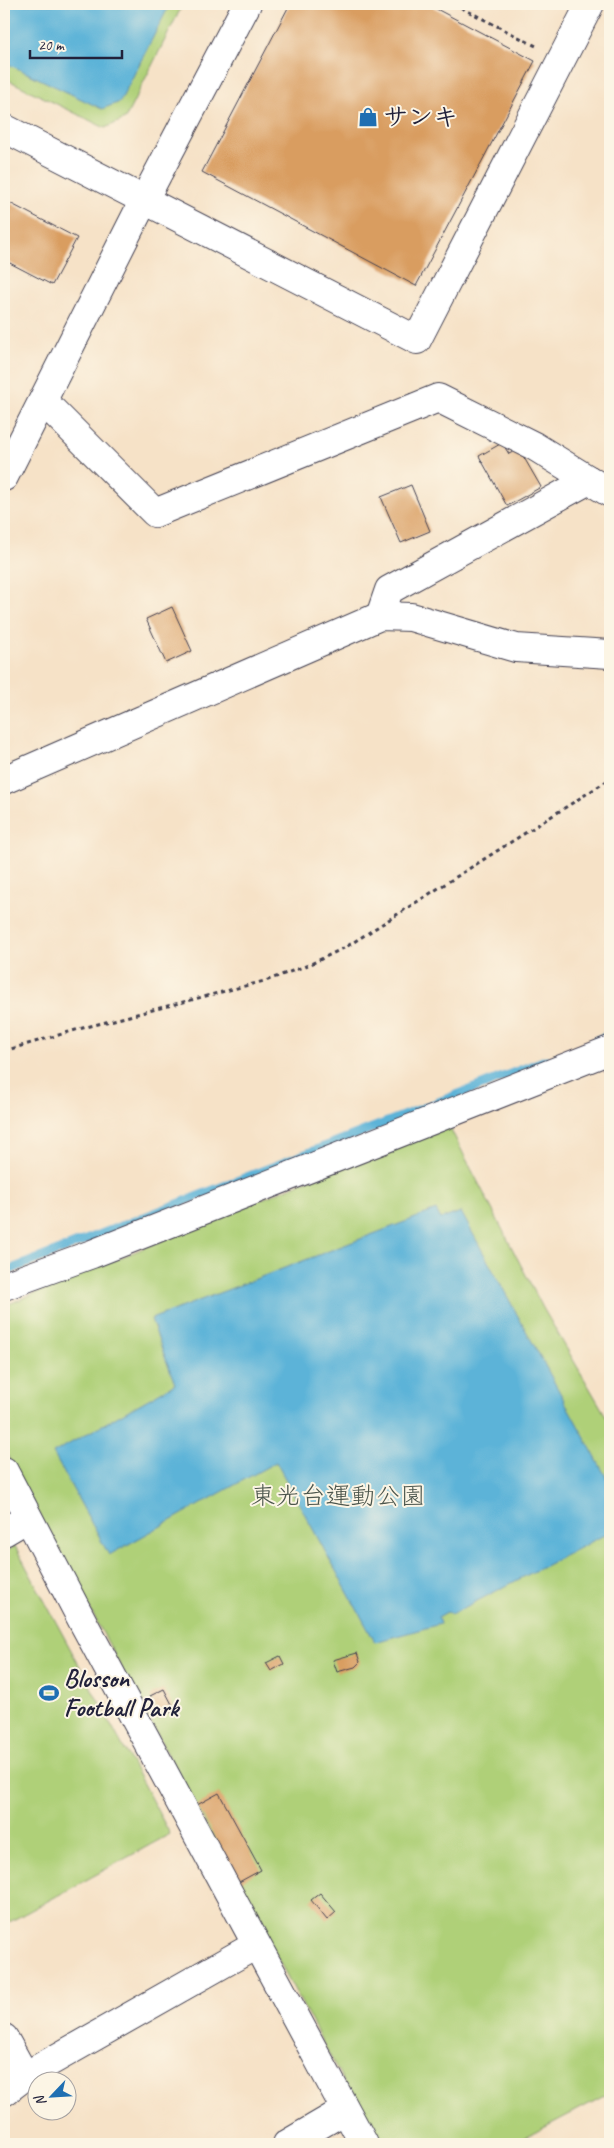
<svg xmlns="http://www.w3.org/2000/svg" width="614" height="2148" viewBox="0 0 614 2148" font-family="Caveat,'Klee One',sans-serif">
<style>
.green{fill:#afd078;stroke:#68795a}
.water{fill:#5bb3d8;stroke:#3e6a8a}
.lines{fill:none;stroke-linecap:round;stroke-linejoin:round}
.stream{stroke:#5bb3d8;stroke-width:9}
.building{fill:#d99d61}
.minor-casing{stroke:#423f50;stroke-width:30}
.tertiary-casing{stroke:#423f50;stroke-width:30}
.path{stroke:#423f50;stroke-width:3;stroke-dasharray:4 4;stroke-linecap:butt}
.minor{stroke:#fff;stroke-width:28}
.tertiary{stroke:#fff;stroke-width:28}
.labels{text-anchor:middle;dominant-baseline:central;stroke-width:4;stroke-linejoin:round;paint-order:stroke}
.poi-label{font-size:25px;font-weight:bold;fill:#22223b;stroke:#fcf5e5;text-anchor:start}
.park-label{font-size:25px;fill:#4c564d;stroke:#fcf5e5}
</style>
<rect width="100%" height="100%" fill="#fcf5e5"/>
<filter id="ink" filterUnits="userSpaceOnUse"><feTurbulence type="fractalNoise" baseFrequency=".02" numOctaves="2"/><feDisplacementMap in="SourceGraphic" scale="10" xChannelSelector="R" yChannelSelector="G"/><feConvolveMatrix kernelMatrix="1 2 1 2 8 2 1 2 1" color-interpolation-filters="sRGB"/></filter>
<filter id="wash" filterUnits="userSpaceOnUse"><feTurbulence type="fractalNoise" baseFrequency=".0096" numOctaves="4" result="noise"/><feDisplacementMap in="SourceGraphic" scale="20" xChannelSelector="R" yChannelSelector="G"/><feGaussianBlur stdDeviation="1.12" result="paint"/><feColorMatrix in="noise" values="0 0 0 0 0 0 0 0 0 0 0 0 0 0 0 0 0 1.4 0 .05"/><feComposite in="paint" operator="in"/></filter>
<g filter="url(#wash)">
<rect width="100%" height="100%" fill="#f6e2c7"/>
<g class="green">
<path d="M4,4H183L125,119L105,128L4,78Z"/>
<path d="M447,1122L543,1308L610,1423V2093L513,2144H388L366,2123L4,1449V1306Z"/>
<path d="M15,1546L170,1834L4,1925V1552Z"/>
</g>
<g class="water">
<path d="M4,4H170L120,102L102,109L4,62Z"/>
<path d="M436,1210L441,1219L461,1212L610,1484V1532L452,1614L447,1612L438,1617L440,1624L375,1642L276,1462L109,1555L53,1453L175,1384L151,1319Z"/>
</g>
<g class="lines">
<g class="stream">
<path d="M596,1041L610,1035"/>
<path d="M4,1272L546,1060"/>
</g>
</g>
<g id="blocks">
<g class="building">
<path d="M290,4H427L535,61L416,286L202,172Z"/>
<path d="M4,200L77,238L52,285L4,260Z"/>
<path d="M502,443L509,454L519,449L541,487L507,506L479,456Z"/>
<path d="M411,485L430,531L401,543L381,497Z"/>
<path d="M172,607L192,651L166,663L146,619Z"/>
<path d="M357,1653L360,1662L355,1667L337,1672L333,1660Z"/>
<path d="M280,1656L284,1664L271,1671L266,1663Z"/>
<path d="M164,1689L175,1710L161,1717L150,1696Z"/>
<path d="M219,1793L261,1870L239,1882L197,1805Z"/>
<path d="M320,1893L336,1912L327,1920L311,1900Z"/>
</g>
</g>
</g>
<g filter="url(#ink)">
<use href="#blocks" fill-opacity="0" stroke="#423f50" stroke-width="1"/>
<g class="lines">
<defs>
<g id="minor">
<path d="M4,128L417,340L590,4"/>
<path d="M43,401L155,513L438,398L534,446L610,493"/>
<path d="M380,616L389,590L589,480"/>
<path d="M4,780L380,616L411,617L516,648L610,654"/>
<path d="M4,1286L92,1254L610,1050"/>
<path d="M4,1532L28,1518"/>
<path d="M4,2038L25,2076"/>
<path d="M4,2092L25,2076L256,1945"/>
</g>
<g id="tertiary">
<path d="M4,477L144,200L247,4"/>
<path d="M4,1471L84,1624L364,2144"/>
<path d="M287,2144L345,2110"/>
</g>
</defs>
<use href="#minor" class="minor-casing"/>
<use href="#tertiary" class="tertiary-casing"/>
<g class="path">
<path d="M454,4L536,46"/>
<path d="M4,1051L79,1029L268,980L311,964L346,947L610,779"/>
</g>
<use href="#minor" class="minor"/>
<use href="#tertiary" class="tertiary"/>
</g>
</g>
<defs>
<symbol id="shop-bare" viewBox="-9 -9 18 18"><path d="M-5-2.5h2.3a2.7 3.5 0 0 1 5.4 0H5L5.5 6h-11ZM-1.5-2.5h3a1.5 2.3 0 0 0-3 0Z" fill="#1f6fb2" stroke="#fcf5e5" stroke-width="2.5" paint-order="stroke"/></symbol>
<symbol id="stadium-bare" viewBox="-9 -9 18 18"><path d="M0-5a6.5 5 0 1 0 0 10a6.5 5 0 1 0 0-10ZM-3.5-1.8h7v3.6h-7Z" fill="#1f6fb2" stroke="#fcf5e5" stroke-width="2.5" paint-order="stroke"/></symbol>
</defs>
<g fill-rule="evenodd">
<use href="#shop-bare" x="354" y="103" width="28" height="28"/>
<use href="#stadium-bare" x="35" y="1679" width="28" height="28"/>
</g>
<g class="labels">
<g class="poi-label">
<text x="383" y="117">サンキ</text>
<text x="64" y="1679">Blosson<tspan x="64" dy="29">Football Park</tspan></text>
</g>
<g class="park-label">
<text x="338" y="1496">東光台運動公園</text>
</g>
</g>
<rect width="614" height="2148" fill="none" stroke="#fcf5e5" stroke-width="20"/>
<g transform="translate(52 2096) rotate(245)"><circle r="24" fill="#fcf5e5" stroke="#a5a1a1"/>
<path d="M0-4L9 19L0 12L-9 19Z" fill="#1f6fb2"/>
<text y="-8" font-size="14" font-weight="bold" text-anchor="middle" fill="#22223b">N</text>
</g>
<path d="M30 50v8h92v-8" fill="none" stroke="#22223b" stroke-width="2.5"/>
<text x="38" y="50" font-size="15" fill="#22223b" stroke="#fcf5e5" stroke-width="4" paint-order="stroke">20 m</text>
</svg>
